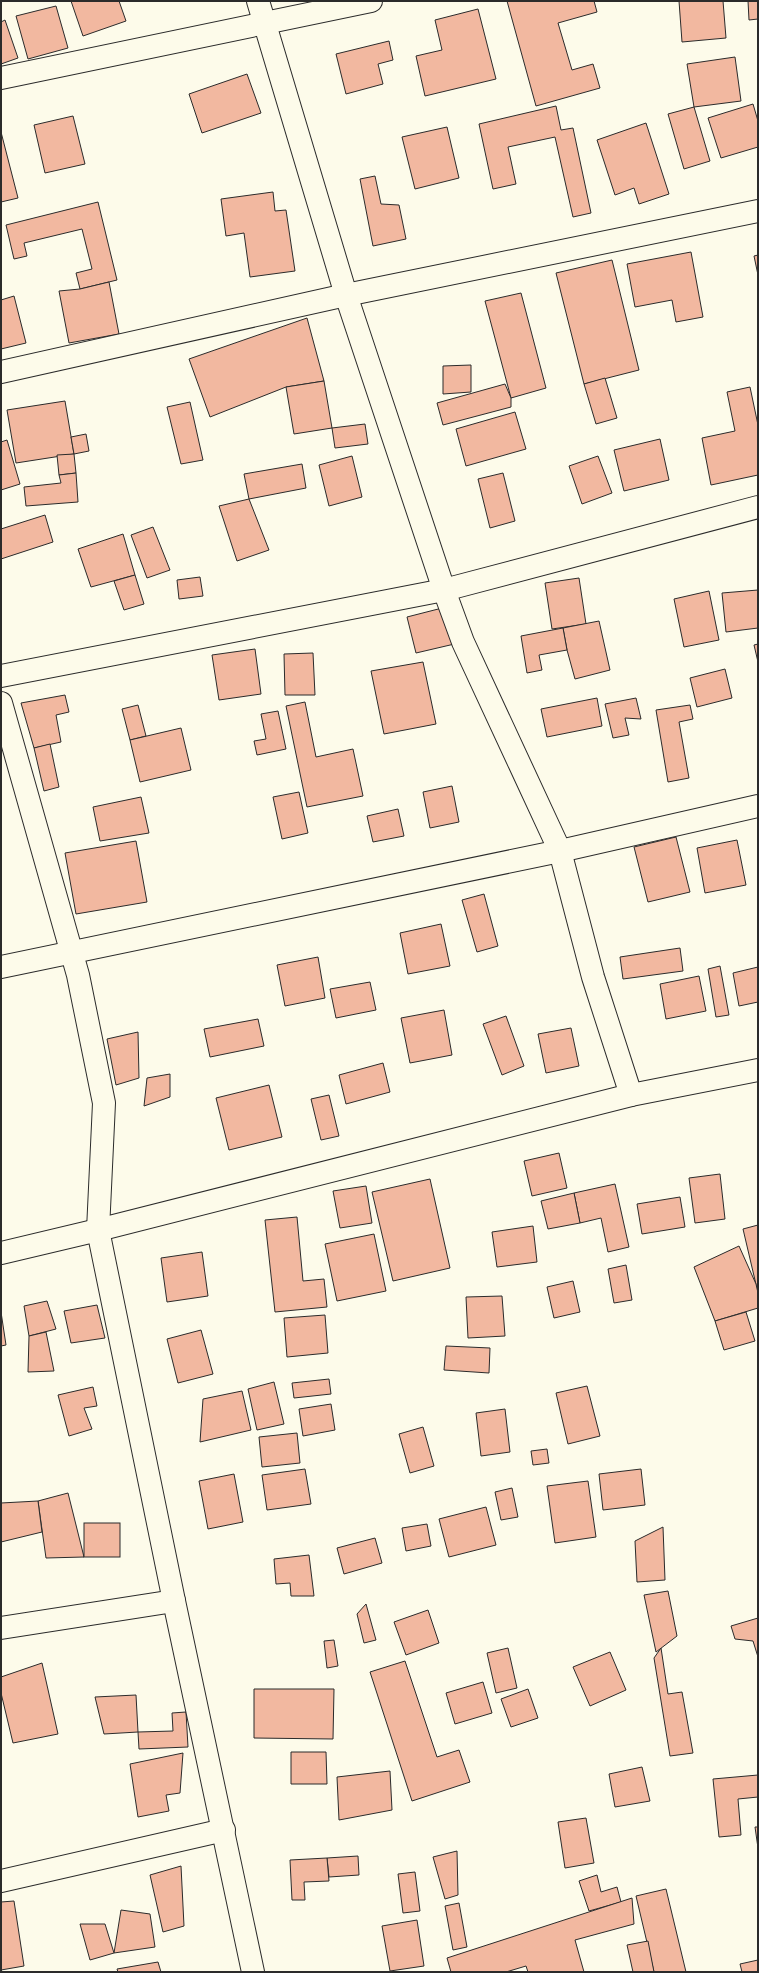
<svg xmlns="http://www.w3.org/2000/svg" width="759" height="1973" viewBox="0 0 759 1973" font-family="'Nunito Sans',sans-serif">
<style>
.building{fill:#f2b8a0;stroke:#2b2b2b}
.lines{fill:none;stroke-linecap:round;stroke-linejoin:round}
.minor-casing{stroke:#2b2b2b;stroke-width:24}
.minor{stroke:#fdfbea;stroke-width:22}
</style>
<rect width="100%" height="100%" fill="#fdfbea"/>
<g class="building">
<path d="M71,1H119L126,21L83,36Z"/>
<path d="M507,1H594L597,12L558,23L572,70L593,64L600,88L536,106Z"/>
<path d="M679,1H723L726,38L682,42Z"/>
<path d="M748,1H758V19L749,20Z"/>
<path d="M56,6L68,48L28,59L16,16Z"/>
<path d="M478,9L496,79L425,96L416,56L442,50L435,20Z"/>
<path d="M5,20L18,58L1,64V22Z"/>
<path d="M389,41L393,60L378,64L383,84L346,94L336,54Z"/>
<path d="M735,57L741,101L694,107L687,64Z"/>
<path d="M247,74L261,113L202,133L189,94Z"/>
<path d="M753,104L758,121V147L721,158L708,118Z"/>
<path d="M556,106L561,130L573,128L591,213L573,217L555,137L508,147L516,184L493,189L479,124Z"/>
<path d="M694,107L710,161L684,169L668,114Z"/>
<path d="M73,116L85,164L45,173L34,125Z"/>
<path d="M646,123L669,194L639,204L634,188L615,195L597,140Z"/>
<path d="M447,127L459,178L415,189L402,137Z"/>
<path d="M1,132L18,198L1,202Z"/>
<path d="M375,176L381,204L399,205L406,239L373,246L360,179Z"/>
<path d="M273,192L275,211L286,210L295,271L250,277L244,233L226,236L221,199Z"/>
<path d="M98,202L117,280L80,289L76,273L92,269L82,229L24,243L27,256L14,259L6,225Z"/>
<path d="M691,252L703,317L676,322L672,300L635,307L627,264Z"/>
<path d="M758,255V275L754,256Z"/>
<path d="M612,260L639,370L584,384L556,273Z"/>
<path d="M109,282L119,334L69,343L59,291L80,289Z"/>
<path d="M521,293L546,388L511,398L485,301Z"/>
<path d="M14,296L26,343L1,349V300Z"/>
<path d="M307,318L324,381L286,387L210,417L189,359Z"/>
<path d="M471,365V392L443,394V366Z"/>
<path d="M605,378L617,418L596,424L584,384Z"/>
<path d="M324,381L332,428L294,434L286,387Z"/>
<path d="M505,384L511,398V407L443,425L437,403Z"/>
<path d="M750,387L758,425V475L711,485L702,438L735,431L727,392Z"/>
<path d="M65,401L74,454L16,463L7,410Z"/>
<path d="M190,402L203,460L181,464L167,407Z"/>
<path d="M515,412L526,449L466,466L456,429Z"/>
<path d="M365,424L368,444L335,448L332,428Z"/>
<path d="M86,434L89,451L74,454L71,437Z"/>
<path d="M660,439L669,480L624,491L614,450Z"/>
<path d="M7,440L20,484L1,490V442Z"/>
<path d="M74,454L76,473L59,475L57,455Z"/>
<path d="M352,456L362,497L329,506L319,465Z"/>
<path d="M598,456L612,493L582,504L569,466Z"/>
<path d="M302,464L306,488L249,499L244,474Z"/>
<path d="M76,473L78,502L26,506L24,487L61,483L59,475Z"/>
<path d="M503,473L515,521L490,528L478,479Z"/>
<path d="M249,499L269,550L237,561L219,506Z"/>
<path d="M45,515L53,542L1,559V529Z"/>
<path d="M153,527L170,570L147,578L131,535Z"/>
<path d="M123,534L135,575L91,587L78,549Z"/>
<path d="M135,575L144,604L124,610L114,581Z"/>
<path d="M200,577L203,596L179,599L177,580Z"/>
<path d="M579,578L586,624L552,629L545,583Z"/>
<path d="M758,590V628L726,632L722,593Z"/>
<path d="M709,591L719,640L684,647L674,599Z"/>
<path d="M450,606L463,642L416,653L407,617Z"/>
<path d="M599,621L610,670L575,679L567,650L563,628Z"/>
<path d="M563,628L567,650L539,655L542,670L527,673L521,636Z"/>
<path d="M758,644V662L754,645Z"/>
<path d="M255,649L261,694L219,700L212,655Z"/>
<path d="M313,653L315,695H285L284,654Z"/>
<path d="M423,662L436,724L384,734L371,671Z"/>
<path d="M725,669L732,698L697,707L690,678Z"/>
<path d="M65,695L69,712L56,715L61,742L34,748L21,703Z"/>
<path d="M597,698L602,726L547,737L541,709Z"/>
<path d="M636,698L641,719L625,718L629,735L613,738L605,704Z"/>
<path d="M305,702L316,757L353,749L363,796L307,807L286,706Z"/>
<path d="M138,705L146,736L130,740L122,709Z"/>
<path d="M690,705L693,719L679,722L689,778L668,782L656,710Z"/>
<path d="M278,711L286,749L257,755L254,741L266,739L261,714Z"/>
<path d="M181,728L191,770L140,782L130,740Z"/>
<path d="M50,744L59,787L44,791L34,748Z"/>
<path d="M452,786L459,822L430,828L423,792Z"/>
<path d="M299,792L308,833L282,839L273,797Z"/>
<path d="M141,797L149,833L100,841L93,807Z"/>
<path d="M398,809L404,836L373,842L367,816Z"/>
<path d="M676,837L690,892L648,902L634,847Z"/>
<path d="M737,840L746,885L705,893L697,848Z"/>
<path d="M136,841L147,902L76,914L65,853Z"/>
<path d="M484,894L498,946L477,952L462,900Z"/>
<path d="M441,924L450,966L408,974L400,933Z"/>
<path d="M680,948L683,971L623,979L620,957Z"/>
<path d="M318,957L325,998L285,1006L277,965Z"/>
<path d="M720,966L729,1015L716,1017L708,969Z"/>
<path d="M758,967V1002L739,1006L733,973Z"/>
<path d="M699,976L706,1011L666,1019L660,984Z"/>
<path d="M370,982L376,1010L336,1018L330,989Z"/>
<path d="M444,1010L452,1055L410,1063L401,1018Z"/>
<path d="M506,1016L524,1066L502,1075L483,1024Z"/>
<path d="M258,1019L264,1046L210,1057L204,1029Z"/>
<path d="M571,1028L579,1066L546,1073L538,1034Z"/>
<path d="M138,1032L139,1078L116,1085L107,1039Z"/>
<path d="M383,1063L390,1092L346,1104L339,1075Z"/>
<path d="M170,1074V1097L144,1106L147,1078Z"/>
<path d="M269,1085L282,1137L229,1150L216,1098Z"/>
<path d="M329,1095L339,1136L321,1140L311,1099Z"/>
<path d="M559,1153L567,1188L532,1196L524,1161Z"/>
<path d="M720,1174L725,1219L695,1223L689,1178Z"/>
<path d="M430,1179L450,1268L393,1281L372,1192Z"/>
<path d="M615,1184L629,1247L608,1252L601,1218L580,1223L574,1193Z"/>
<path d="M366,1186L372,1223L340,1228L333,1191Z"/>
<path d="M574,1193L580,1223L548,1229L541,1201Z"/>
<path d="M680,1197L685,1227L642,1234L637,1204Z"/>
<path d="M297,1217L303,1281L324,1279L327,1307L275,1312L265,1220Z"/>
<path d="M758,1225V1293L743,1229Z"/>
<path d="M533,1226L537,1262L497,1267L492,1232Z"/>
<path d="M374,1234L386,1291L337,1301L325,1244Z"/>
<path d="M739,1246L756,1284L758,1293V1308L715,1321L694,1267Z"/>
<path d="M202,1252L208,1296L167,1302L161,1258Z"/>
<path d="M626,1265L632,1300L614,1303L608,1269Z"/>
<path d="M573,1281L580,1312L554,1318L547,1287Z"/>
<path d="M502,1296L505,1336L468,1338L466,1297Z"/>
<path d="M47,1301L56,1329L29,1336L24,1306Z"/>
<path d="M97,1305L105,1338L71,1343L64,1311Z"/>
<path d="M1,1312L6,1345L1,1346Z"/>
<path d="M746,1312L755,1341L724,1350L715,1321Z"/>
<path d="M325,1315L328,1353L287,1357L284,1318Z"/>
<path d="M201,1330L213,1374L178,1383L167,1339Z"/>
<path d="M46,1332L54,1371L28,1372L29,1336Z"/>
<path d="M446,1346L490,1348L489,1373L444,1370Z"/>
<path d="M329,1379L331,1394L294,1398L292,1383Z"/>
<path d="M274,1382L284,1424L257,1430L248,1389Z"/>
<path d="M587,1386L600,1436L568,1444L556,1393Z"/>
<path d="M93,1387L97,1406L84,1408L92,1429L69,1436L58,1395Z"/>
<path d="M242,1391L251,1430L200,1442L203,1399Z"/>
<path d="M331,1404L335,1430L303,1436L299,1409Z"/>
<path d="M505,1409L510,1452L481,1456L476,1413Z"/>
<path d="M423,1427L434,1466L410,1473L399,1434Z"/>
<path d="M297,1433L300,1463L262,1467L259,1437Z"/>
<path d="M547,1449L549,1463L533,1465L531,1451Z"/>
<path d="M305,1469L311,1504L267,1510L262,1475Z"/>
<path d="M641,1469L645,1505L603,1510L599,1474Z"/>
<path d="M234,1474L243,1522L208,1529L199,1481Z"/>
<path d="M588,1481L596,1537L555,1543L547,1486Z"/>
<path d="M512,1488L518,1517L501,1520L495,1492Z"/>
<path d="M68,1493L84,1557L46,1558L38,1501Z"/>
<path d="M38,1501L42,1532L1,1542V1503Z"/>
<path d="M486,1507L496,1545L449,1557L439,1519Z"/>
<rect x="84" y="1523" width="36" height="34"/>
<path d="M427,1524L431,1546L406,1551L402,1528Z"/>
<path d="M663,1527L665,1580L637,1582L635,1541Z"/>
<path d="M375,1538L382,1563L344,1574L337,1548Z"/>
<path d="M309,1555L314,1596H291L290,1583L276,1584L274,1559Z"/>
<path d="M668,1591L677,1636L656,1652L644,1595Z"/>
<path d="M366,1604L376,1640L364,1643L357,1614Z"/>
<path d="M428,1610L439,1643L406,1655L394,1622Z"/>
<path d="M758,1618V1657L753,1641L735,1639L731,1626Z"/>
<path d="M334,1640L338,1666L327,1668L324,1641Z"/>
<path d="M508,1648L517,1688L496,1693L487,1653Z"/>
<path d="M661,1648L668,1694L682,1692L693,1753L670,1756L654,1658Z"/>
<path d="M610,1652L626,1690L590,1706L573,1667Z"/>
<path d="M405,1661L437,1757L459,1750L470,1782L412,1801L370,1672Z"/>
<path d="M42,1663L58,1734L13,1743L1,1693V1677Z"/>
<path d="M483,1682L492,1713L455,1724L446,1693Z"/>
<path d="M254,1689H334L333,1739L254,1738Z"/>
<path d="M528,1689L538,1718L511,1727L501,1699Z"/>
<path d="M136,1695L138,1732L104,1734L95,1697Z"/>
<path d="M186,1712L188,1747L139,1749L138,1732L173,1731L172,1713Z"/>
<path d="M291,1752H326L327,1784H291Z"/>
<path d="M183,1753L180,1793L166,1795L169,1811L138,1817L130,1764Z"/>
<path d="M642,1767L650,1801L615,1807L609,1774Z"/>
<path d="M390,1771L392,1810L339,1820L337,1777Z"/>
<path d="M758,1775V1797L738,1799L741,1835L719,1837L713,1779Z"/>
<path d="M586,1818L594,1863L565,1868L558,1822Z"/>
<path d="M755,1827H758V1848Z"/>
<path d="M457,1851L458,1895L445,1899L433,1857Z"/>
<path d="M358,1856L359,1875L329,1877L327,1858Z"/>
<path d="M327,1858L329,1881L304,1882L305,1900H292L290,1860Z"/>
<path d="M181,1866L184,1926L163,1932L150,1875Z"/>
<path d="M415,1872L420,1911L403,1913L398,1874Z"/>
<path d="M597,1875L601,1892L617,1887L621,1902L589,1911L579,1881Z"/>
<path d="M666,1889L686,1972H654L636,1896Z"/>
<path d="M632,1898L634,1924L575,1940L584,1972H528L526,1966L506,1972H451L447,1958Z"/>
<path d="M14,1901L24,1966L1,1970V1902Z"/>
<path d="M459,1903L467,1947L453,1950L445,1906Z"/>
<path d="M121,1910L150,1914L155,1947L114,1953Z"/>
<path d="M417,1920L424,1966L390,1971L382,1926Z"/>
<path d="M80,1924H105L114,1953L90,1960Z"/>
<path d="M648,1941L654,1972H633L627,1945Z"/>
<path d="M758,1960V1972H742L740,1964Z"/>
<path d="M158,1962L161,1972H118L117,1969Z"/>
</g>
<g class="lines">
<defs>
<g id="minor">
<path d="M258,1L346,295L444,590L463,642L560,851L593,977L631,1095"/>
<path d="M1,78L371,1"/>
<path d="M1,372L346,295L758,211"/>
<path d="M1,676L444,590L758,507"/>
<path d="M1,703L78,975L104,1103L98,1230L174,1601L253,1972"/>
<path d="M1,967L560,851L758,806"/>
<path d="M1,1253L98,1230L631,1095L758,1070"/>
<path d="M1,1628L174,1601"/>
<path d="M1,1881L224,1830"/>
</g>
</defs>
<use href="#minor" class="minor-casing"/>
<use href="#minor" class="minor"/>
</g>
<rect width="759" height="1973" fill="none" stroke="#2b2b2b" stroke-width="4"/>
</svg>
